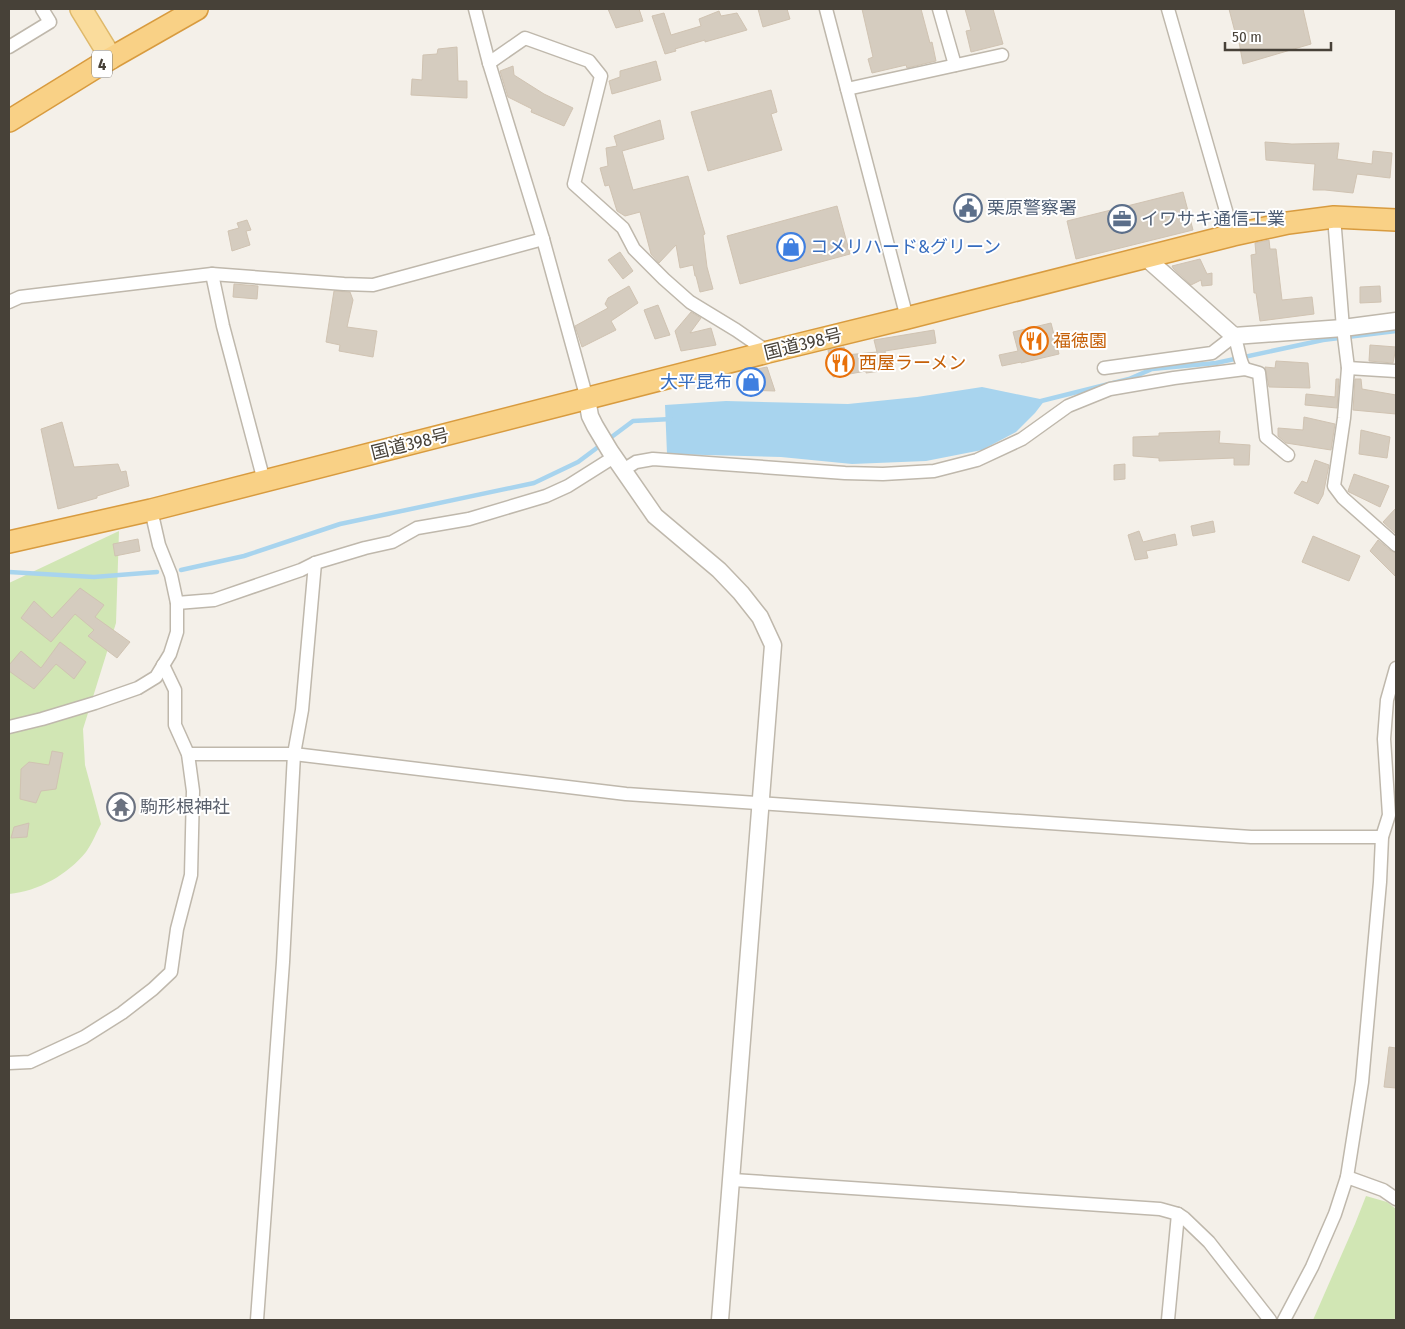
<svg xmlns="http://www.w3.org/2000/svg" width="1405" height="1329" viewBox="0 0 1405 1329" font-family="'Fira Sans Condensed','Noto Sans JP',sans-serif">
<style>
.green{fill:#d1e6b4}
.water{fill:#a8d4ee}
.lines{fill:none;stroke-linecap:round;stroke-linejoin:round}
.stream{stroke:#a8d4ee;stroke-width:4.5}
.building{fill:#d5ccbf;stroke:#d0c3b2}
.minor-casing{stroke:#bfb8ac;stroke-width:15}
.tertiary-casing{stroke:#bfb8ac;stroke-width:19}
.primary-casing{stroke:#dfb96b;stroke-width:24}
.trunk-casing{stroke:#d89b3f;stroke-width:24}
.minor{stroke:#fff;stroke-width:12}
.tertiary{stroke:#fff;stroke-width:16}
.primary{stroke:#fadc9c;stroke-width:21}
.trunk{stroke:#f9d186;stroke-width:21}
.labels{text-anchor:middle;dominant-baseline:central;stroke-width:4;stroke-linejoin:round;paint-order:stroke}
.shield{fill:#fff;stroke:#7e7a74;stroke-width:1}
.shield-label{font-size:16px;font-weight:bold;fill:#474138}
.service-label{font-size:18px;fill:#4e5e75;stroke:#fff;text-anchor:start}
.shop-label{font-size:18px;fill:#366cbe;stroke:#fff;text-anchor:start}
.food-label{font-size:18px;fill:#c56008;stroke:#fff;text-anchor:start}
.street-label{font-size:18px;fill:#474138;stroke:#fff}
.worship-label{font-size:18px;fill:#5b616d;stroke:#fff;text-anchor:start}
</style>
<rect width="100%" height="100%" fill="#f4f0e9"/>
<g class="green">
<path d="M119,531L116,623L83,729L85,765L101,824C96,833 92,844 86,852C67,875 39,891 9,894V583Z"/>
<path d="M1366,1196L1387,1202L1396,1209V1320H1313L1355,1224Z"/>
</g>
<path class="water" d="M982,387L1045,400L1035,413L1016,432L982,450L926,461L852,464L781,457L667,454L665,405L726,401L848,404L917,397Z"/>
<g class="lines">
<g class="stream">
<path d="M1041,401L1129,379L1152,369L1216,363L1323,340L1396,331"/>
<path d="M181,570L244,556L340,524L534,483L578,462L633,421L671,419"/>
<path d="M9,572L94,577L157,572"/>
</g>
</g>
<g class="building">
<path d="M608,9H639L643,21L616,28Z"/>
<path d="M758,9H787L790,19L763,27Z"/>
<path d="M862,9H921L930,43L932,42L936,61L907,68L906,65L872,73L868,59L873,57Z"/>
<path d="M965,9H993L1003,44L971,52L966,31L971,30Z"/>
<path d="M1229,9H1303L1311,44L1243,64L1237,31L1235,32Z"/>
<path d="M719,11L721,16L737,13L747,30L705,42V40L675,49L676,51L665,54L652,16L664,13L671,35L701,26L699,19Z"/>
<path d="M457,47L458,81H467V98L411,95L412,79L422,80L423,55L437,54L438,49Z"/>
<path d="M656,61L661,80L612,94L609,81L620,77V71Z"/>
<path d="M513,66L514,75L544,94L573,108L564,126L531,112L532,109L508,97L500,71Z"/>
<path d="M771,90L777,112L771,114L782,150L708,171L691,112Z"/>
<path d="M660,120L664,139L622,151L633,190L688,176L705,234L703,235L707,267L713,289L700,292L696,276H695L693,265L680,268L676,245L659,263L651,254L640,212L625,216L617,211L609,185L605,186L600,168L608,166L606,148L617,146L614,136Z"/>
<path d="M1265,142L1292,144L1339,143L1337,159L1372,164L1373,151L1392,153L1390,178L1357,174L1353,193L1325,190H1313L1315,164L1266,160Z"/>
<path d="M1183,192L1193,230L1076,259L1067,221Z"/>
<path d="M837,206L850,254L740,284L727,236Z"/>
<path d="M247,220L251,230L246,231L250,245L232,251L228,231L239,228L237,223Z"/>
<path d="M1269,240L1270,249H1276L1282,300L1312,297L1314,314L1260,321L1256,293H1254L1251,255L1256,254L1255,243Z"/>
<path d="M620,252L633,271L623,279L608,260Z"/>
<path d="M1200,259L1207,274L1212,273V285L1202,286L1201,280L1191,285L1173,268L1172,266Z"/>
<path d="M234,284L258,286L257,299L233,297Z"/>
<path d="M629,286L638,303L611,321L616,330L582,347L575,326L608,308L605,304L608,298Z"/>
<path d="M1380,286L1381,302L1360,303V287Z"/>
<path d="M334,291L350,292L353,300L347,327L377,331L373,357L339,351L340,345L326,342Z"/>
<path d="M658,305L670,335L655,339L644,310Z"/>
<path d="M691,312L701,318L690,333L711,328L716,345L681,351L675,331Z"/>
<path d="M1051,323L1059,354L1021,363V362L1002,366L999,355L1018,351L1013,332Z"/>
<path d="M934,330L936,343L885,351L888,370L866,373V371L833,377L828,350L844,347L846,355L877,352L874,340Z"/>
<path d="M1370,345L1396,347L1393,363L1369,361Z"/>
<path d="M1276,361L1308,363L1310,388L1269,387L1265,367L1275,368Z"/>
<path d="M767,367L775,391L745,390L742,372Z"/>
<path d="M1336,379H1339L1337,408L1305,405L1306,394L1335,397Z"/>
<path d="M1355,379H1361L1362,389L1396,395V414L1353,410Z"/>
<path d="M1304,417L1335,424L1331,450L1286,443L1278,436V428L1303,430Z"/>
<path d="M62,422L74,467L118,464L121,472L126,471L129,486L97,496V498L58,509L41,429Z"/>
<path d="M1361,430L1390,437L1387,458L1359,454Z"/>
<path d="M1220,431L1219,443L1250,445L1249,465H1234V458L1159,461V458L1133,456V437L1159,436V433Z"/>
<path d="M1315,460L1329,465L1323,495L1318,504L1294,493L1302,481L1307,483Z"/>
<path d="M1125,464V479L1114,480V465Z"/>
<path d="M1354,474L1389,486L1380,507L1349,492L1348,491Z"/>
<path d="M1396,508V534L1383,522Z"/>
<path d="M1213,521L1215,532L1193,536L1191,526Z"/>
<path d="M1139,531L1143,542L1175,534L1177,545L1146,551L1148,558L1135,560L1128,535Z"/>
<path d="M1313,536L1360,556L1349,581L1302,562Z"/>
<path d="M138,539L140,551L115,556L113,544Z"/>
<path d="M1378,540L1391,551L1396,553V577L1370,551Z"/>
<path d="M80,588L104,605L95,617L130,642L117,658L88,636L94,630L75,614L51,642L21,618L34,601L52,618Z"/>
<path d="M60,642L86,662L74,679L56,664L34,689L9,671V665L21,651L41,668Z"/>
<path d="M52,751L63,753L56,789L41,791L36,803L20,799L21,769L29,762L49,765Z"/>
<path d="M29,823L27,837L11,838L14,827Z"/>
<path d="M1389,1047L1396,1048V1088L1384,1087Z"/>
</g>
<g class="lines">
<defs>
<g id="minor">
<path d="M475,9L489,63L543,239L587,399"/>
<path d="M826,9L907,318"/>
<path d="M939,9L955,65"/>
<path d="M1168,9L1233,235"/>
<path d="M9,47L50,22L42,9"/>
<path d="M489,63L525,38L589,61L601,76L574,184L623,228L634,249L664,279L690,302L736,330L768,352"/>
<path d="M847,89L1002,55"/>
<path d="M1334,217L1343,328L1348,368L1344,418L1334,486L1343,498L1396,545"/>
<path d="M212,274L223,326L264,481"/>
<path d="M9,302L20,297L212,274L344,284L373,285L543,239"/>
<path d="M1104,368L1212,353L1234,336C1239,347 1239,362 1245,369"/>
<path d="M1348,368L1396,371"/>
<path d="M623,470L636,462L653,459L845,473L883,474L934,471L977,460L1022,439L1068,406L1110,389L1174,378L1245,369L1259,373L1266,437L1288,455"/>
<path d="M177,603L214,600L301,570L315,563L365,548L392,542L417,528L469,519L546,496L568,486L614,457"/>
<path d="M9,727L42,719L95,703L138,688L156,677L170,654L177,632V603L171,575L159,545L151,510"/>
<path d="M188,754H294L626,794L1251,837H1382"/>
<path d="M9,1063L30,1062L84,1037L122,1013L153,989L171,972L177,929L191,875L193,791L188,754L175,725V690L163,665"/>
<path d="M1347,1177L1383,1190L1396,1199"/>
<path d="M733,1180L1160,1209L1178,1214L1184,1218L1209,1242L1270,1320"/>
<path d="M257,1320L283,962L294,754L302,710L315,563"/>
<path d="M1168,1320L1178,1214"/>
<path d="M1284,1320L1312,1267L1335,1214L1347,1177L1362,1082L1380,882L1382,837L1389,815L1384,739L1387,700L1396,668"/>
</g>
<g id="tertiary">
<path d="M1145,257L1234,336L1343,328L1396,321"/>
<path d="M587,399L590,416L595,426L610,451L655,516L719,570L741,593L760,617L773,645L720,1320"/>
</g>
<path id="primary" d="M81,9L111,58"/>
<g id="trunk">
<path d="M9,121L111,58L197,9"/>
<path d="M9,542L151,510L768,352L907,318L1233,235L1288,223L1334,217L1396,220"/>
</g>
</defs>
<use href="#minor" class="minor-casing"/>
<use href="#tertiary" class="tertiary-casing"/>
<use href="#primary" class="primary-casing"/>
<use href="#trunk" class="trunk-casing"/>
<use href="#minor" class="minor"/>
<use href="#tertiary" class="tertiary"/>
<use href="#primary" class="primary"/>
<use href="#trunk" class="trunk"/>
</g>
<defs>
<symbol id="civic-ring" viewBox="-11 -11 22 22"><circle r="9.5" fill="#fff" stroke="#5c6f8a" stroke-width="1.5"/><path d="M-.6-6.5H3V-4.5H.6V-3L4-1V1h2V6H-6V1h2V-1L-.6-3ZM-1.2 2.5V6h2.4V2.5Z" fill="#5c6f8a"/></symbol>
<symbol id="office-ring" viewBox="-11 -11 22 22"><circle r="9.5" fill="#fff" stroke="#5c6f8a" stroke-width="1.5"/><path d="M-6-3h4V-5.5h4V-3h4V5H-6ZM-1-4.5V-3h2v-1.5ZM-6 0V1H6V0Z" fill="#5c6f8a"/></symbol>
<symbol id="shop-ring" viewBox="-11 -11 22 22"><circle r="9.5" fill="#fff" stroke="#3f7fe0" stroke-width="1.5"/><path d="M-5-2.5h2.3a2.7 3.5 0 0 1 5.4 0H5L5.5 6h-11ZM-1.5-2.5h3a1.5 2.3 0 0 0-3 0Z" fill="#3f7fe0"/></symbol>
<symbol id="restaurant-ring" viewBox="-11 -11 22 22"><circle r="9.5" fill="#fff" stroke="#e8710a" stroke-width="1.5"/><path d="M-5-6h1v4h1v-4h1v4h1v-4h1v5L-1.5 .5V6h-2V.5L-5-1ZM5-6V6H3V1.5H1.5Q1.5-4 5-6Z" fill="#e8710a"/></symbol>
<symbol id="temple-ring" viewBox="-11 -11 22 22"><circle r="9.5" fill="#fff" stroke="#6b7280" stroke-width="1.5"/><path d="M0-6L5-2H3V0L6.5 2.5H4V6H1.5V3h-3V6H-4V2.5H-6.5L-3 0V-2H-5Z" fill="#6b7280"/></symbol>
</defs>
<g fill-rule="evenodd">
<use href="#civic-ring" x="952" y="192" width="32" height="32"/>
<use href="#office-ring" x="1106" y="203" width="32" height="32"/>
<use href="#shop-ring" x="775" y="231" width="32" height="32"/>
<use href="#restaurant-ring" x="1018" y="325" width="32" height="32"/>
<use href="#restaurant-ring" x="824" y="347" width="32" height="32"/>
<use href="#shop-ring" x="735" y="366" width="32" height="32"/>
<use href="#temple-ring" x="105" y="791" width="32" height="32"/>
</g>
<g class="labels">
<rect class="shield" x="92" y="50.5" width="20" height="27" rx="4"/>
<g class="shield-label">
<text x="102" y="64">4</text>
</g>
<g class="service-label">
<text x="987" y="208">栗原警察署</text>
<text x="1141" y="219">イワサキ通信工業</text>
</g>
<g class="shop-label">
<text x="810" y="247">コメリハード&amp;グリーン</text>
<text x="732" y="382" text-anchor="end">大平昆布</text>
</g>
<g class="food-label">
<text x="1053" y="341">福徳園</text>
<text x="859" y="363">西屋ラーメン</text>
</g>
<g class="street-label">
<text transform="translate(803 344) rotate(-14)">国道398号</text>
<text transform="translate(410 444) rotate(-14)">国道398号</text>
</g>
<g class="worship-label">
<text x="140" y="807">駒形根神社</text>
</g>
</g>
<rect width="1405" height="1329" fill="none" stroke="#474138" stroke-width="20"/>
<path d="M1225 42v8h106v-8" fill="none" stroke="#474138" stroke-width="2.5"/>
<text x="1232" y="42" font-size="15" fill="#474138" stroke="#ffffff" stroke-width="4" paint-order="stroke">50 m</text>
</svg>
